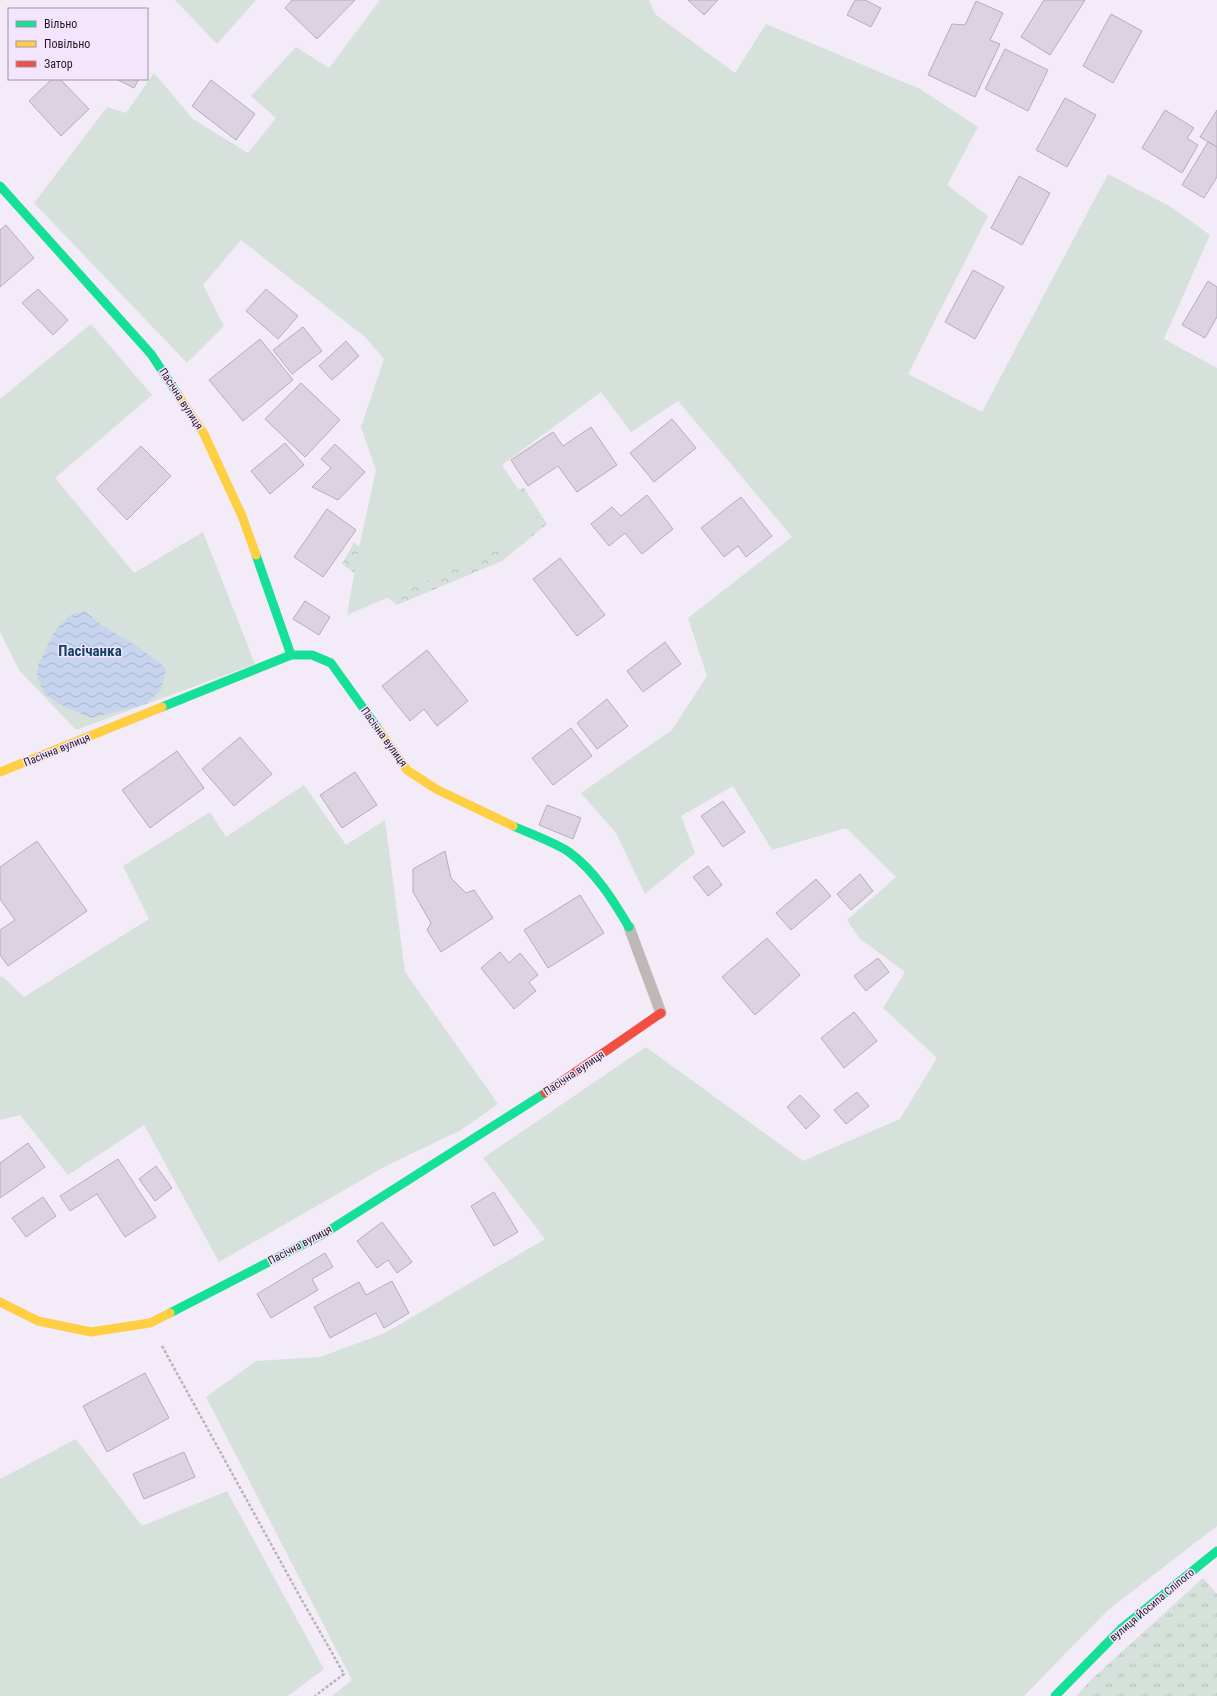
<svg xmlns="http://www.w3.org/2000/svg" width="1217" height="1696" viewBox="0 0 1217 1696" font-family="'Roboto Condensed',sans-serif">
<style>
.grass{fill:url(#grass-tufts)}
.forest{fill:url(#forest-crowns)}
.garden{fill:#d6e1db}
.water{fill:url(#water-waves)}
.building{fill:#dbd4e0;stroke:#b5aeba}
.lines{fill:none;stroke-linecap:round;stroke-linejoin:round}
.path{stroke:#b9b5b7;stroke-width:2.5;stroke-dasharray:3 2;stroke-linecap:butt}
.lane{stroke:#beb8b7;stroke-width:11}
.fast{stroke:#16e098;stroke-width:9}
.slow{stroke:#ffcf43;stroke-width:9}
.jam{stroke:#f24e42;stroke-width:9}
.labels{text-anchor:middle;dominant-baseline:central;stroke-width:3;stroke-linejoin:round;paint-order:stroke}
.street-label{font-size:11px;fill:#211a25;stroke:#f4e5fe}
.district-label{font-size:15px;font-weight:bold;fill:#144368;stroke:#f4e5fe}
</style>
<defs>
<pattern id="grass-tufts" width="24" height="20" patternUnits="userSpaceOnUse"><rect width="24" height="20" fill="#d6e1db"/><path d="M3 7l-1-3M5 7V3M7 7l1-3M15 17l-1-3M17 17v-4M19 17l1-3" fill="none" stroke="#b7c0bc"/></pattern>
<pattern id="forest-crowns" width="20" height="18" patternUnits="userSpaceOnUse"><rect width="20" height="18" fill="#d6e1db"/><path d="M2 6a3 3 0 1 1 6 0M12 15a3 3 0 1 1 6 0" fill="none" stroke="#b7c0bc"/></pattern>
<pattern id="water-waves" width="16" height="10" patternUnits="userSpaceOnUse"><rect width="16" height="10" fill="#c6d4ee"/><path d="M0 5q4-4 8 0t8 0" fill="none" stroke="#aab5cc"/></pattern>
</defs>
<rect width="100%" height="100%" fill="#f3ebf8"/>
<path class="grass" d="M1203,1578L1217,1594V1696H1076L1094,1677Z"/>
<path class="forest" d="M524,488L547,524L502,561L397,605L342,564L354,542L382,570L491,493Z"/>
<g class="garden">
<path d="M175,0H256L217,44Z"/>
<path d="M380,0H649L655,14L735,73L766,24L920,89L978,127L947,185L988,216L908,374L982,412L1108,174L1171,207L1210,235L1164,339L1217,368V1526L1108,1610L1024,1696H332L352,1680L206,1397L256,1361L320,1357L385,1333L545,1239L483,1158L646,1047L803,1161L900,1119L937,1058L883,1008L905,972L859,938L847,920L896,877L846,828L772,850L733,786L681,816L695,853L645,894L616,833L581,793L672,730L707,676L688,618L792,537L678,401L631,432L601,392L502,465L539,520L510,545L347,615L358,552L376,470L361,427L384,359L365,337L241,240L203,285L224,326L187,363L34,203L107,107L126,113L154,73L193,119L248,153L276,118L251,96L296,47L329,68Z"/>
<path d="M91,324L152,395L55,478L134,573L203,532L255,664L76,730L19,670L0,632V399Z"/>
<path d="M304,785L346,845L385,820L405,972L498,1104L461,1130L386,1166L219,1262L144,1125L68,1175L20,1115L0,1120V977L2,976L24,997L149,919L123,866L210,812L226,837Z"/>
<path d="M76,1439L142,1526L227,1491L324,1669L288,1696H0V1479Z"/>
</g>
<path class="water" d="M85,611L100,624L135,645L166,668L161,690L146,704L92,718L60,705L44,693L37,676L38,665L56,629L71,615Z"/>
<g class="building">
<path d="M292,0H355L317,39L285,8Z"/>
<path d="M688,0H718L704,15Z"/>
<path d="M855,0H865L881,8L871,27L847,15Z"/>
<path d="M1044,0H1085L1050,55L1021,37Z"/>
<path d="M976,1L1003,13L990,40L1000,44L975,97L928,75L952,24L965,25Z"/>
<path d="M1111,14L1142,31L1113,83L1083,66Z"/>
<path d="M1005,49L1048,70L1028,111L985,89Z"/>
<path d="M52,79H60L89,109L61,136L29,101Z"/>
<path d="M116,79H139L134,88Z"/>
<path d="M211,80L255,114L236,140L192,106Z"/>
<path d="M1065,98L1096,115L1067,167L1036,150Z"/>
<path d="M1165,110L1194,128L1187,138L1198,145L1182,173L1142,148Z"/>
<path d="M1217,110V147L1200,137Z"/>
<path d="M1208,142L1217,147V177L1204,198L1182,185Z"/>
<path d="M1019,176L1050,193L1022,245L991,228Z"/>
<path d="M6,225L34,258L0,287V230Z"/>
<path d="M973,270L1004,287L975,339L945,322Z"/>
<path d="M1208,281L1217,287V317L1205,338L1182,325Z"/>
<path d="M38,289L68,320L53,335L22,303Z"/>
<path d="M266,289L298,316L278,339L246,311Z"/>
<path d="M303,327L322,351L292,374L273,350Z"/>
<path d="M260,339L293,380L243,421L209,380Z"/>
<path d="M346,341L359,356L332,380L319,366Z"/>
<path d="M301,383L340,420L305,457L265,419Z"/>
<path d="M672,419L696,448L654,482L630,453Z"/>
<path d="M591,427L617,465L577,492L558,466L528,486L511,460L553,432L563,446Z"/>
<path d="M285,443L304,465L270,494L251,471Z"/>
<path d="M335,444L365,472L338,500L312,487L331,468L321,459Z"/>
<path d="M141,446L171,476L127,520L97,489Z"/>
<path d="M647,495L673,529L642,554L625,533L609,546L591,524L612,507L621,516Z"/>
<path d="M741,497L772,536L746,557L738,546L724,557L701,528Z"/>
<path d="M327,509L356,530L323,577L294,557Z"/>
<path d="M560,558L605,615L577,636L533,579Z"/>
<path d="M305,601L330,617L319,635L293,619Z"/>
<path d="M665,642L681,664L643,692L627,671Z"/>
<path d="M427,650L468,701L437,726L424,709L410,721L382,686Z"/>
<path d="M607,699L628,726L597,749L577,723Z"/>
<path d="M571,728L592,756L553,785L532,758Z"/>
<path d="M240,737L272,774L234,806L202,769Z"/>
<path d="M177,751L204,788L150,828L122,790Z"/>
<path d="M355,772L377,805L342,828L320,795Z"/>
<path d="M723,801L745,832L723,847L701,816Z"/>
<path d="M547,805L581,818L573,839L539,825Z"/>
<path d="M37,841L87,911L8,966L0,955V930L15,920L0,899V867Z"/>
<path d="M445,851L451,878L466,893L474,890L493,918L441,952L427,930L431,923L413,892V869Z"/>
<path d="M708,866L722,885L708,896L693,877Z"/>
<path d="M860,874L873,891L851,910L837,894Z"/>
<path d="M816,879L831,896L791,930L776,913Z"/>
<path d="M580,895L604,933L548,968L524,930Z"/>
<path d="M767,938L800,975L755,1015L722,977Z"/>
<path d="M500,952L509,963L520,953L538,975L529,982L536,991L514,1009L481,968Z"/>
<path d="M878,958L889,972L866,991L854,976Z"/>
<path d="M854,1012L877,1041L844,1068L821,1038Z"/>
<path d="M857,1092L869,1106L846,1124L834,1110Z"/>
<path d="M800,1095L820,1116L806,1129L787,1107Z"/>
<path d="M28,1143L45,1167L0,1198V1163Z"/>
<path d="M118,1159L156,1217L125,1237L97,1194L70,1211L60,1196Z"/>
<path d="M156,1166L172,1188L155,1201L139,1179Z"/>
<path d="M494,1192L518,1232L494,1246L471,1206Z"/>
<path d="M43,1197L56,1216L26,1237L12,1218Z"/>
<path d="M382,1222L412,1262L397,1273L388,1260L377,1268L357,1241Z"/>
<path d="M325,1253L333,1267L312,1279L318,1290L271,1318L257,1294Z"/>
<path d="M392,1281L409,1313L384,1328L376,1313L330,1338L314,1307L359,1282L366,1295Z"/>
<path d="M145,1373L169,1418L107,1452L83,1406Z"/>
<path d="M184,1452L195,1477L144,1499L133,1474Z"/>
</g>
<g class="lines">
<path class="path" d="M162,1346L299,1595L344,1674L315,1696"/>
<path class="lane" d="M629,927L661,1013"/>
<g class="fast">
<path d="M0,186L151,354L178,395"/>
<path d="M256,555L291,655"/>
<path d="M162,707L291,655H312L331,663L379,730"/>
<path d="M513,826C529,833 556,843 569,852C595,871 613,900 629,927"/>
<path d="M170,1313L325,1233L545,1093"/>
<path d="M1055,1696L1122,1628L1217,1551"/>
</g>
<g class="slow">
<path d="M178,395L204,434L242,516L256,555"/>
<path d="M379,730L407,770L436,789L513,826"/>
<path d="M0,772L162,707"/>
<path d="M0,1302L38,1321L91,1332L150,1323L170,1313"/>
</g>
<path class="jam" d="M545,1093L661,1013"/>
</g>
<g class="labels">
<g class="street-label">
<text transform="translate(181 399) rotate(57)">Пасічна вулиця</text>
<text transform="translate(384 737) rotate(54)">Пасічна вулиця</text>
<text transform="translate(57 750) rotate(-22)">Пасічна вулиця</text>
<text transform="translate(574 1073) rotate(-34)">Пасічна вулиця</text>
<text transform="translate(300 1245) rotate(-28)">Пасічна вулиця</text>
<text transform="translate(1152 1605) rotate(-40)">вулиця Йосипа Сліпого</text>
</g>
<g class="district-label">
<text x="90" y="651">Пасічанка</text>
</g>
</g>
<rect x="8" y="8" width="140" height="72" fill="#f4e5fe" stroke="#a094a7"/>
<rect x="16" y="21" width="20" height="6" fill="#16e098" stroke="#a094a7"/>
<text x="44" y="28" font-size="12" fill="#211a25">Вільно</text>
<rect x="16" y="41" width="20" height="6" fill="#ffcf43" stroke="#a094a7"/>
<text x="44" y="48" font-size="12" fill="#211a25">Повільно</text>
<rect x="16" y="61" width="20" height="6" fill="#f24e42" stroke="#a094a7"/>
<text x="44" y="68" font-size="12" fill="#211a25">Затор</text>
</svg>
